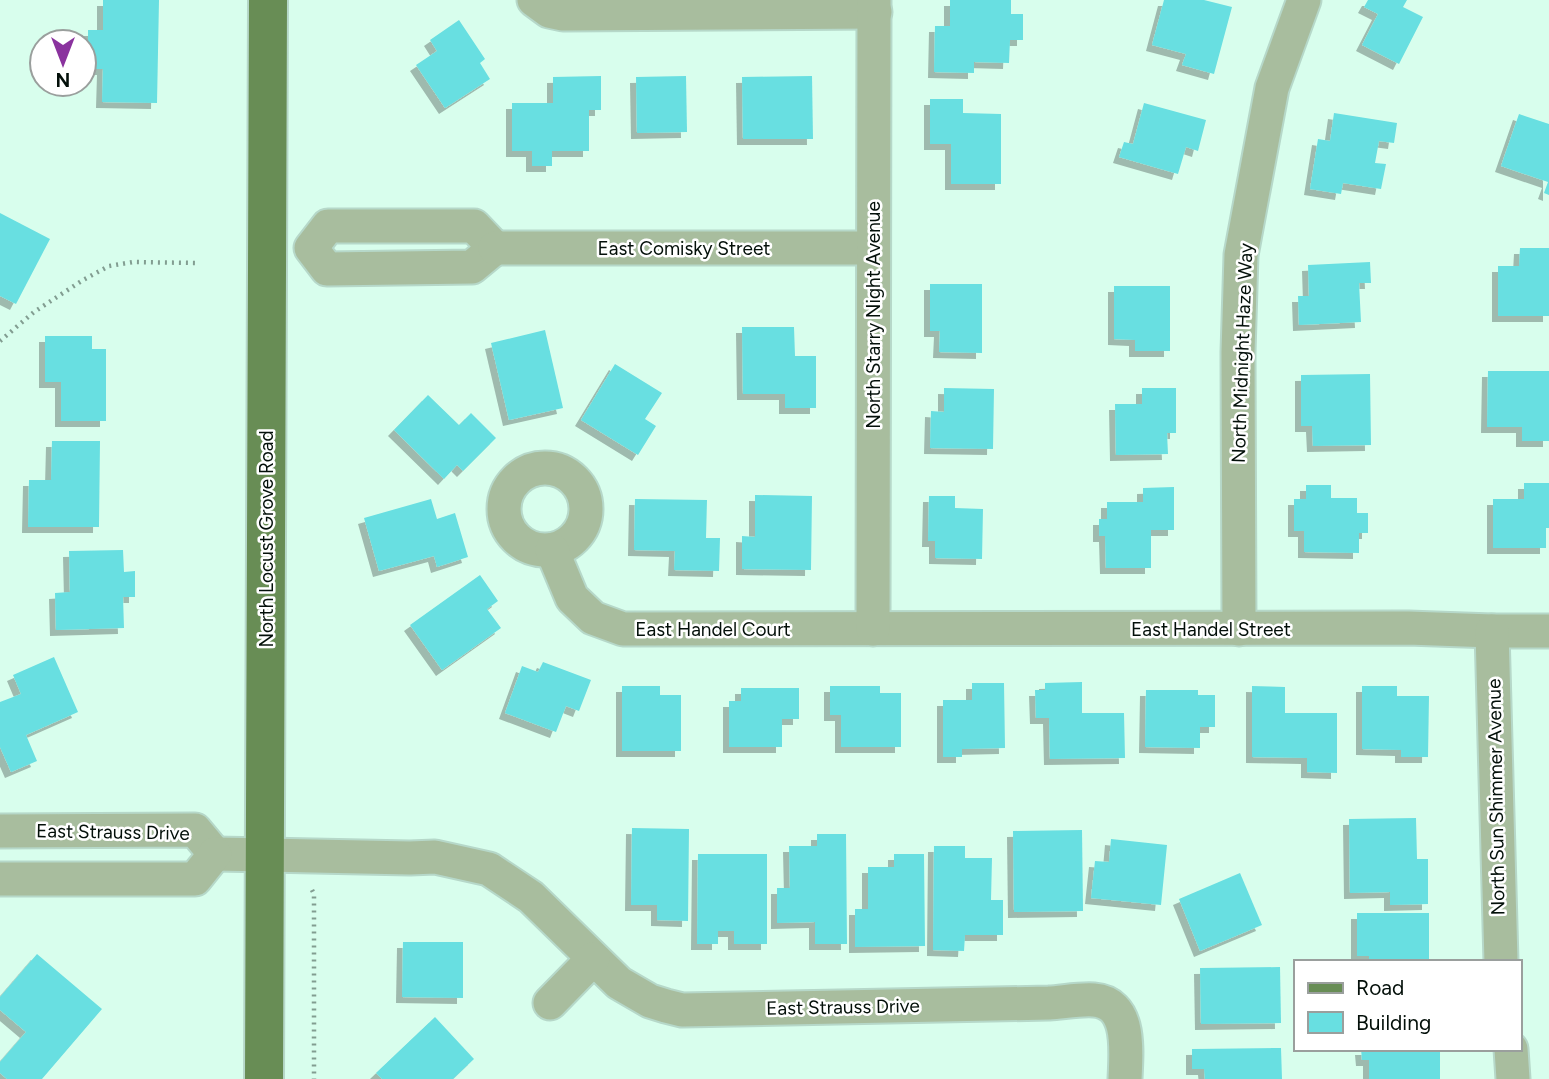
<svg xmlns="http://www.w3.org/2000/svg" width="1549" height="1079" viewBox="0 0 1549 1079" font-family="Figtree,sans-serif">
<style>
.building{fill:#68dfe1;filter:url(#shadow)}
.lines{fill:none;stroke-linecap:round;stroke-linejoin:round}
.minor-casing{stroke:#b6d8c9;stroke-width:37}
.major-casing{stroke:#b6d8c9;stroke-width:42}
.path{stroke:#829d91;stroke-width:4.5;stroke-dasharray:2 5;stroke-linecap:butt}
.minor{stroke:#a8bd9e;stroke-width:33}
.major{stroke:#688d55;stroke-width:38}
.labels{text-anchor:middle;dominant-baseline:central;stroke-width:5;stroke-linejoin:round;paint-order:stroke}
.street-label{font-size:19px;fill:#030f09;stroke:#fff}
</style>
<defs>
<filter id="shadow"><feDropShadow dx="-6" dy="6" stdDeviation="0" flood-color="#0004"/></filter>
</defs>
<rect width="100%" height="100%" fill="#d8feed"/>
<g class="building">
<path d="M103,0H159L157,103L102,102L103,69H88V30H103Z"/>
<path d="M950,0H1011V14H1023V40H1010L1009,63L974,62V73L934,72L935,26H950Z"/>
<path d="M1164,0H1204L1232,7L1214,74L1182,65L1186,54L1152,45Z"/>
<path d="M1368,0H1407L1403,7L1423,17L1399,64L1362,45L1378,14L1364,7Z"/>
<path d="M459,20L485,59L480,63L490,79L445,108L416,65L437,51L430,40Z"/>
<path d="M601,76V110H589V151H552V166H532V151H512V103H553V77Z"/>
<path d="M686,76L687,132L637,133L636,77Z"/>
<path d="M812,76L813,139H743L742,77Z"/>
<path d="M930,99H963V113L1001,114V184H951V144H930Z"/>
<path d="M1144,103L1206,120L1198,151L1186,147L1178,174L1119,157L1124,142L1133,144Z"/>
<path d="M1334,113L1397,123L1394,143L1379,141L1375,163L1386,164L1381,189L1343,183L1341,194L1310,189L1318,139L1330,141Z"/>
<path d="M1519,114L1549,124V195L1544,193L1548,182L1501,166Z"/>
<path d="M0,213L50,239L16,304L0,296Z"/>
<path d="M1520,248H1549V316H1498V266H1519Z"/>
<path d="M1370,262L1371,283H1359L1361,322L1299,325L1298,296H1309L1308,265Z"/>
<path d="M930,284H982V353L939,352L940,331H930Z"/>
<path d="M1114,286H1170V351H1135V340L1114,339Z"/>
<path d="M742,327H794L795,356H816V408H785V394H743Z"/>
<path d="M545,330L563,408L509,420L491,343Z"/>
<path d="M45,336H92V349H106V421H61V382H45Z"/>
<path d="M615,364L662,393L645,419L656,426L638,455L581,420Z"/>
<path d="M1488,371H1549V441H1522V427H1487Z"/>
<path d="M1370,374L1371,445L1313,446L1312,426H1301V375Z"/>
<path d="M944,388L994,389L993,449L930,448L931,411L944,412Z"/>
<path d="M1142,388H1176V433H1167L1168,454L1116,455L1115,404H1142Z"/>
<path d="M428,395L459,425L471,413L496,438L463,471L457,465L444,479L394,430Z"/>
<path d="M52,441H100L99,527H28L29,480H51Z"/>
<path d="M1524,483H1549V528H1546V548H1493V499H1524Z"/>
<path d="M1306,485H1331V498H1357V513H1368V533H1359V553L1304,552V531H1294V499H1306Z"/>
<path d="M1174,487V530H1151V568H1106L1105,536H1099V519H1107V502H1143V488Z"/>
<path d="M755,495L812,496L811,570L742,569V536L755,537Z"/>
<path d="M929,496H955V508L983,509L982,559L935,558V541H928Z"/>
<path d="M431,499L437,519L455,513L468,557L437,567L434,556L379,571L364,518Z"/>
<path d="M635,499L707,500L706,538H720L719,571L674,570L675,551L634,550Z"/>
<path d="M123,550L124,572L135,571V597H123L124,628L56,630L55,593L70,592L69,551Z"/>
<path d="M480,575L498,601L487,609L501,628L442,670L410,625Z"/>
<path d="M54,657L78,712L26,735L37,761L11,772L0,747V702L21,694L13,675Z"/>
<path d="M543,662L591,680L579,711L566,706L556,732L505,713L522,666L538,672Z"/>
<path d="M1082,682V713H1124L1125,758L1050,759L1049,718H1036L1035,690H1045V683Z"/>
<path d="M972,683H1004L1005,748L962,749V757H943V700H972Z"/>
<path d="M622,686H660V695H681V751H622Z"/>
<path d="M830,686H880V693H901V747H841V715H830Z"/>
<path d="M1252,686L1285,687V713H1337V773L1307,772V758L1252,757Z"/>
<path d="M1362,686H1397V696H1429L1428,757H1401V750L1362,749Z"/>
<path d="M741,688H799V719H782V747H729V701H741Z"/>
<path d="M1146,690H1198V695H1215V727H1200V748L1145,747Z"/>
<path d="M1416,818L1417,859H1428V904L1390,905V892L1350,893L1349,819Z"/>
<path d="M632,828L689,829L688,921L657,920V905H631Z"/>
<path d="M1082,830L1083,911L1014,912L1013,831Z"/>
<path d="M817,834H846L847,944H815V922L777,923V888H790L789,846H817Z"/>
<path d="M1111,839L1167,845L1161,905L1091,898L1095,861L1109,862Z"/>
<path d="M934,846H965V858H992L991,900H1003V935H965L964,951L933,950Z"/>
<path d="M698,854H767V944H734V931H718V944H697Z"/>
<path d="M894,854H924L925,946L855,947V909H868V867H894Z"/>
<path d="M1240,873L1262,925L1200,951L1179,899Z"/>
<path d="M1357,913H1429V962H1369V956H1357Z"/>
<path d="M403,942H463V998L402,997Z"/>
<path d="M37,954L102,1009L42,1079H7L0,1073V1062L26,1032L0,1010V997Z"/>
<path d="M1280,967L1281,1023L1201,1024L1200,968Z"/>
<path d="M435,1017L474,1059L453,1079H382L376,1073Z"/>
<path d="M1281,1048L1282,1079H1205L1204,1069H1192V1049Z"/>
<path d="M1361,1049H1440V1079H1369V1060H1362Z"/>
</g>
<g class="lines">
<defs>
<g id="minor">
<path d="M534,0L549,11L563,14L875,12"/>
<path d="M328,226H474L495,248L472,267L327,269L311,248Z"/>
<path d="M495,248H873"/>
<circle cx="545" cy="509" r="41"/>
<path d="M552,550L572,598L593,618L623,629L1408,628L1492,631H1549"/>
<path d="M873,629L874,0"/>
<path d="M1239,629L1238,352L1241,255L1272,88L1304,0"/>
<path d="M1492,631L1501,962"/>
<path d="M0,831L195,830L215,854"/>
<path d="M215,854L410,858L435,857L489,869L531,897L619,983L650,1001L666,1006L682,1010L1049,1003C1064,1002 1080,999 1094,1000C1132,1003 1126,1052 1125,1079"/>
<path d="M0,879H195L215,854"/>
<path d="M550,1003L593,959"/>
<path d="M1511,1049L1513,1079"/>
</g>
<path id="major" d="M264,1079L268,0"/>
</defs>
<use href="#minor" class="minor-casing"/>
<use href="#major" class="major-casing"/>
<g class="path">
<path d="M0,341L34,312L83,280L109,266L133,262L196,263"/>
<path d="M312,890L314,894V1079"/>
</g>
<use href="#minor" class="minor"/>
<use href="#major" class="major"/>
</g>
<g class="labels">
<g class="street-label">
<text x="684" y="248">East Comisky Street</text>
<text transform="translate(873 315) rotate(-90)">North Starry Night Avenue</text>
<text transform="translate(1242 353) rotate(-88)">North Midnight Haze Way</text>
<text transform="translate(266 539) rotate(-90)">North Locust Grove Road</text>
<text x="713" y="629">East Handel Court</text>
<text x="1211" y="629">East Handel Street</text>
<text transform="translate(1496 797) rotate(-91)">North Sun Shimmer Avenue</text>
<text transform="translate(113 832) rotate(1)">East Strauss Drive</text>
<text transform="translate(843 1007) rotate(-1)">East Strauss Drive</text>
</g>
</g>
<rect x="1294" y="960" width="228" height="91" fill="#ffffff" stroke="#9a9f9d" stroke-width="2"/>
<rect x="1308" y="983" width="35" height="10" fill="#688d55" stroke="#9a9f9d" stroke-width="2"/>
<text x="1356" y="995" font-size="21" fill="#030f09">Road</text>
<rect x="1308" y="1012" width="35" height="21" fill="#68dfe1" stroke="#9a9f9d" stroke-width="2"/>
<text x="1356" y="1030" font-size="21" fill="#030f09">Building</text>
<g transform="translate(63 63) rotate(180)"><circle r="33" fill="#ffffff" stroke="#9a9f9d" stroke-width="2"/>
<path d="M0-5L12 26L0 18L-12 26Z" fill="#8a329e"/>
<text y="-10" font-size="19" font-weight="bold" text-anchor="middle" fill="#030f09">N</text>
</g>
</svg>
